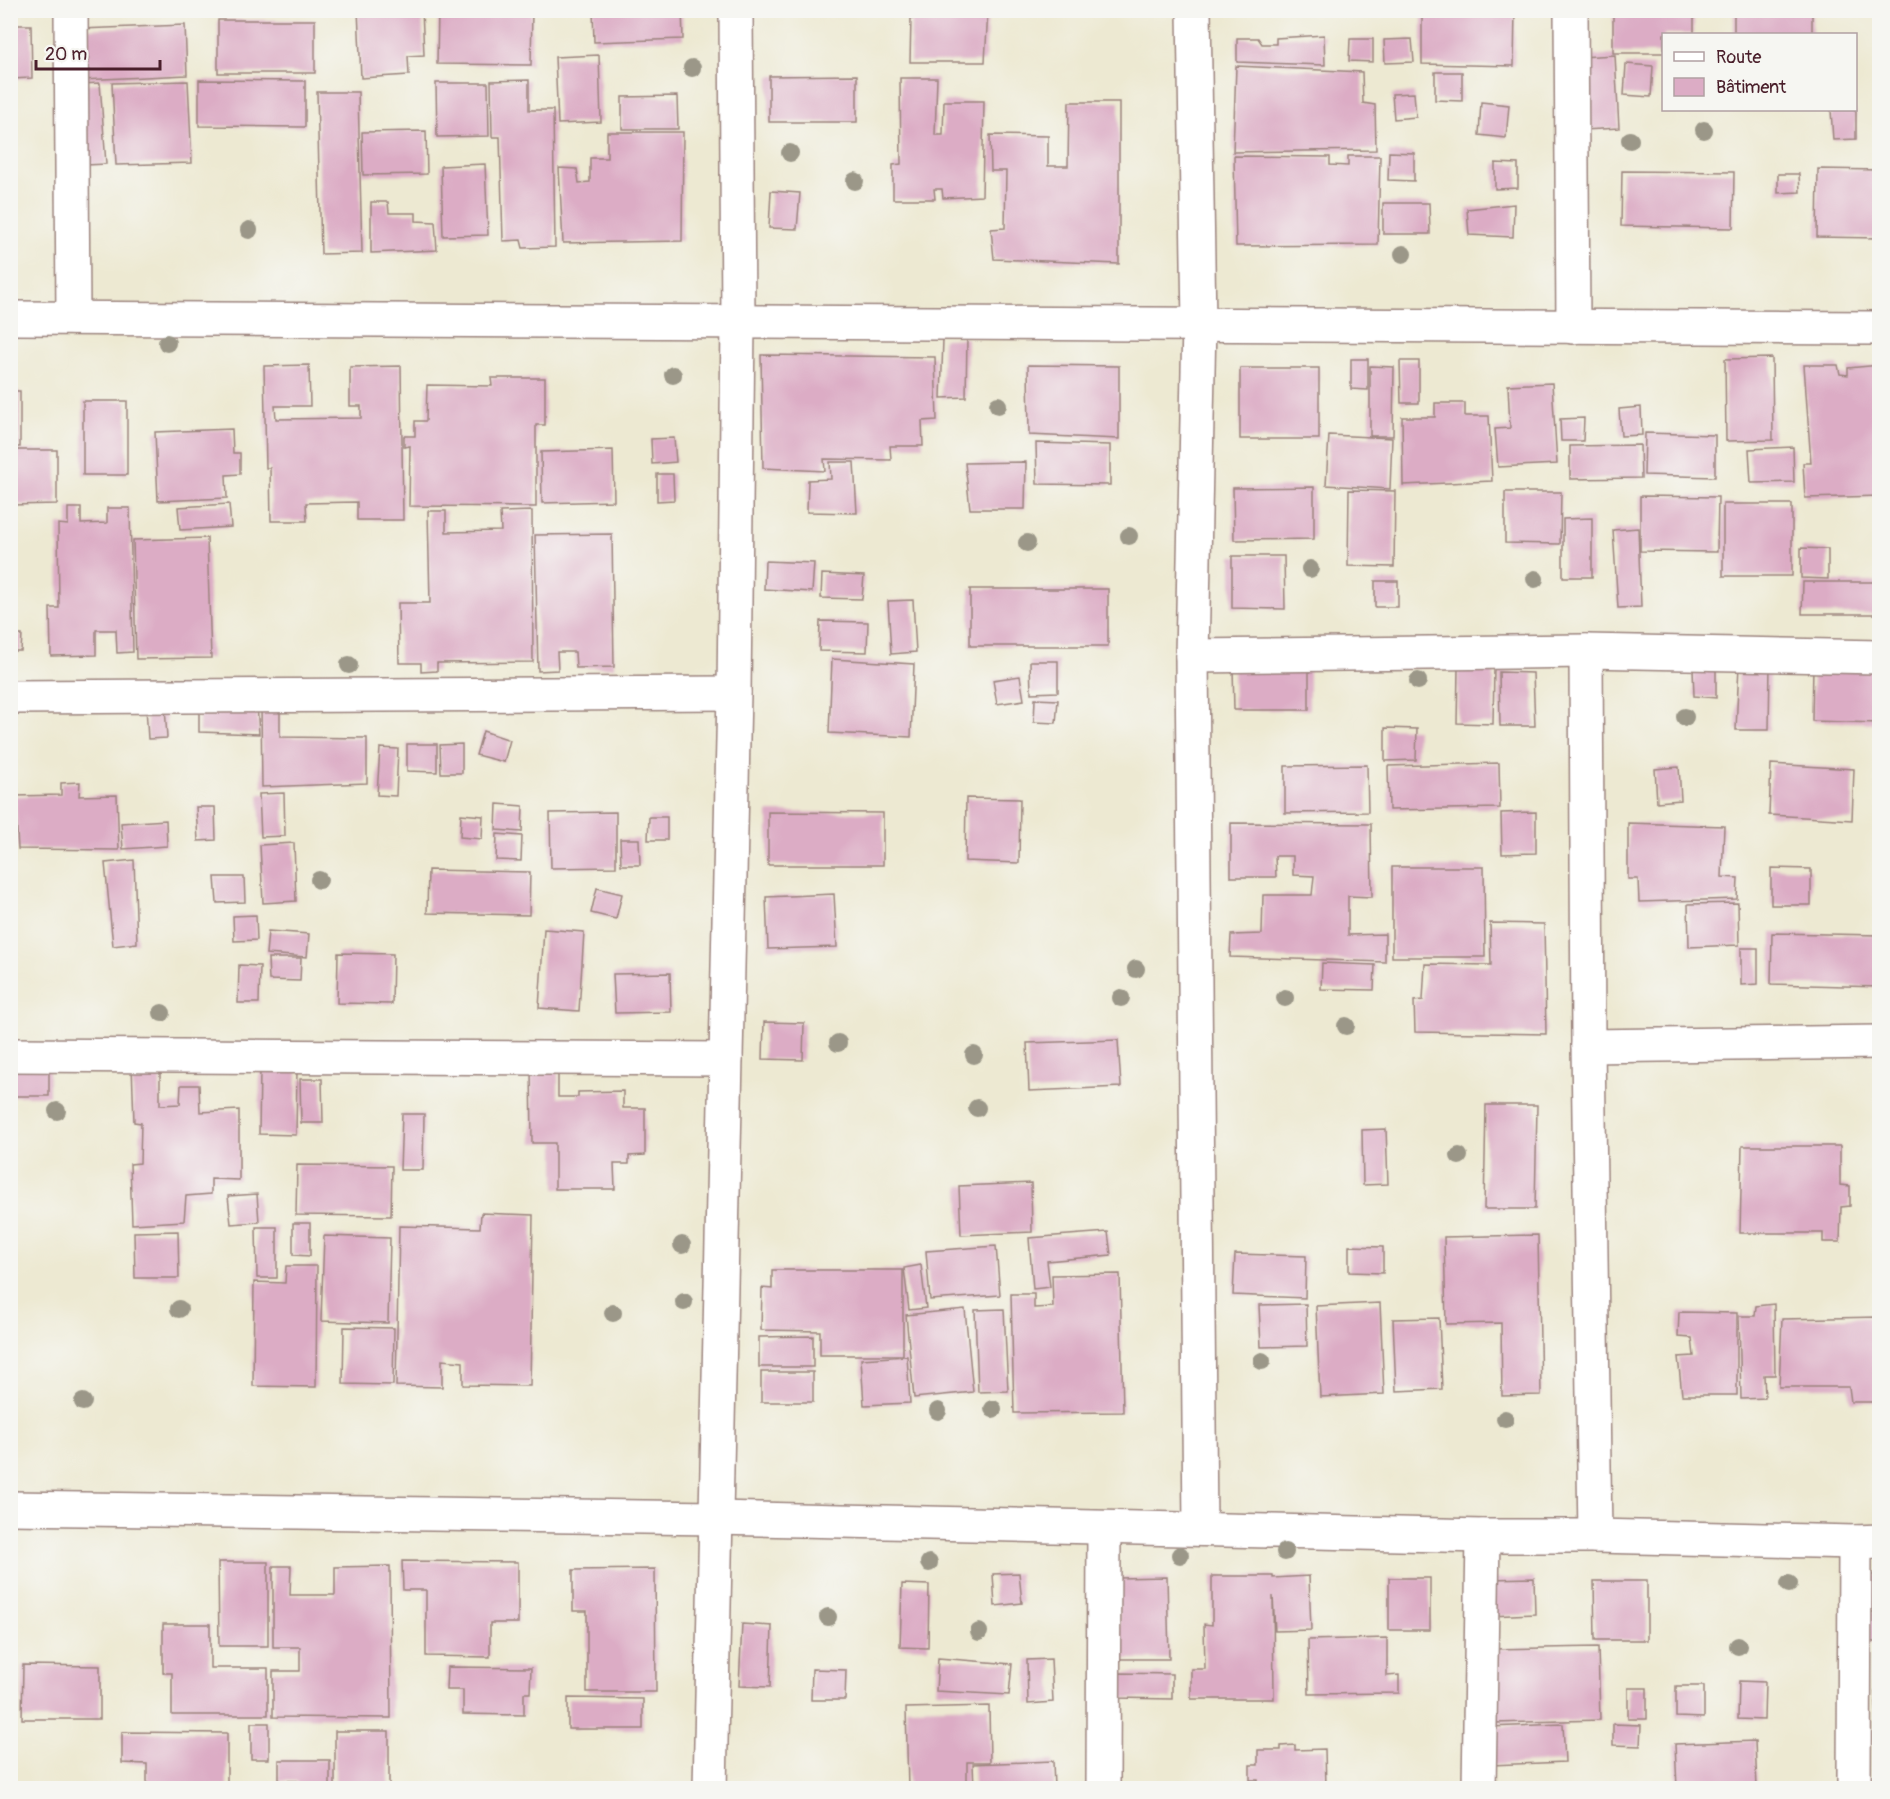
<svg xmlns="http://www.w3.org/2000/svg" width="1890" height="1799" viewBox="0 0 1890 1799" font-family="Pangolin,sans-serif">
  <rect width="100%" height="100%" fill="#f6f6f2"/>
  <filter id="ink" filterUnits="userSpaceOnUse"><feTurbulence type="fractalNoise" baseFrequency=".0167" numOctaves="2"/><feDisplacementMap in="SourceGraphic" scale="12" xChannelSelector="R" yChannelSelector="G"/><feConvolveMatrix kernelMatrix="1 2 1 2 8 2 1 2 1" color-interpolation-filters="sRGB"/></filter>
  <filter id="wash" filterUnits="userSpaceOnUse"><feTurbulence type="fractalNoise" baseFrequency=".008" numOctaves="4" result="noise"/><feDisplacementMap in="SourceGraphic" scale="24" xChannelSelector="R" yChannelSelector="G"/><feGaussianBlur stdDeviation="1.35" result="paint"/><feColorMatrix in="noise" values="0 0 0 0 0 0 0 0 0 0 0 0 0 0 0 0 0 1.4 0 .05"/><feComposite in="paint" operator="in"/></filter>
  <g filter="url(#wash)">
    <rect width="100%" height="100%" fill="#ede9d2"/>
    <g id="blocks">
      <g fill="#dcacc5">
        <polygon points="358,10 422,10 424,55 408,56 409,75 361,78"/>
        <polygon points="438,10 532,10 531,65 437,64"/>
        <polygon points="593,10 682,10 683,39 594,42"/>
        <polygon points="943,10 988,10 985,62 910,62 911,18 943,15"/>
        <polygon points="1422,10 1515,10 1514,66 1422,64"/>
        <polygon points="1613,10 1694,10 1694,34 1664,34 1664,53 1613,53"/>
        <rect x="1734" y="10" width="78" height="24"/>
        <rect x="218" y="20" width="97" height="53"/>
        <polygon points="10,25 31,25 32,78 10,79"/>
        <polygon points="185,25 187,75 82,80 80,29"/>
        <polygon points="1324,35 1325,65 1237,62 1237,38 1258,38 1262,44 1276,44 1276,38"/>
        <polygon points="1350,39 1373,39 1373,62 1349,61"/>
        <polygon points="1412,39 1414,62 1385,63 1384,40"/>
        <polygon points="599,55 601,122 558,124 555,57"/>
        <polygon points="1615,55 1619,128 1584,130 1580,57"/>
        <polygon points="1626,64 1653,66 1651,97 1624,95"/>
        <polygon points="1236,66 1362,72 1363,103 1375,105 1376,150 1233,152"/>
        <polygon points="1435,72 1462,72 1462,101 1435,100"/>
        <polygon points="857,75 857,122 769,122 769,76"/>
        <polygon points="900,78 937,78 935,135 943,135 944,101 984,101 982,196 943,198 942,189 934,189 935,199 893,199 893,165 901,164"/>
        <polygon points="199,80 305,81 305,127 199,126"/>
        <polygon points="529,80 529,110 553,110 555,247 523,248 521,240 503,241 500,137 492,137 491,81"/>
        <polygon points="188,81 192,163 116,165 112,83"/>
        <polygon points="100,83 106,164 86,165 81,84"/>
        <polygon points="436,83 488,83 489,136 437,137"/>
        <polygon points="317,92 358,92 362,253 321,254"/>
        <polygon points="1414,93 1416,117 1394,119 1392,94"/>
        <polygon points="677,96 678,129 622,129 622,97"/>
        <polygon points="1069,102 1119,102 1119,264 994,259 991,229 1005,228 1006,171 991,171 990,135 1048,136 1048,166 1068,166"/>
        <polygon points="1481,102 1509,105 1506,138 1479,135"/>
        <polygon points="1831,110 1856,110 1856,139 1833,140"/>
        <polygon points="426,131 427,174 363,175 362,132"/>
        <polygon points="607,132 683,132 682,241 563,243 559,168 577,169 579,183 590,182 590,158 607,158"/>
        <polygon points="1389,152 1414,153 1414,181 1388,180"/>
        <polygon points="1234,156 1330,157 1330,165 1348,166 1348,156 1380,156 1378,245 1236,246"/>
        <polygon points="1495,163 1518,164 1518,188 1495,189"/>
        <polygon points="485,164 488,235 443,236 441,166"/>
        <polygon points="1818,169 1880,170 1880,238 1817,237"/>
        <polygon points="1622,171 1734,172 1733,228 1621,226"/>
        <polygon points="1778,174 1799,174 1800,192 1778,193"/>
        <polygon points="771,191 800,193 797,229 769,228"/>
        <polygon points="371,202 388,202 389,213 416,213 416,221 435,222 437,250 371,253"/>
        <polygon points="1383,203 1429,203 1430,234 1383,234"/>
        <polygon points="1514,204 1513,237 1469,235 1467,209"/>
        <polygon points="967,338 966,397 941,398 943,339"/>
        <polygon points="761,355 935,357 937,420 922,421 923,446 890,446 891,460 824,459 825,471 763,468"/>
        <polygon points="1772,358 1773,440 1726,441 1725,359"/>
        <polygon points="1351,359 1368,359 1368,390 1351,389"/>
        <polygon points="1400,361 1419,361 1419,403 1401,403"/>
        <polygon points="309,365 310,406 275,406 276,419 361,418 361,406 350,406 350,367 401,366 403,520 357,520 357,502 306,503 307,521 271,521 270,468 266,468 264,366"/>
        <polygon points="1028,365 1119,366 1119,439 1029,435"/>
        <polygon points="1804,365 1838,365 1840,374 1848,375 1848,368 1880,365 1880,496 1805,498 1803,463 1811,463"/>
        <polygon points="1370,366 1394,367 1393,436 1370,436"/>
        <rect x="1240" y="368" width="79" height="71"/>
        <polygon points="491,378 545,378 545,425 536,425 536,507 409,506 410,446 404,447 404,436 415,436 415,421 426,421 427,385 492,386"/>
        <polygon points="1552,383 1557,464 1498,467 1495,429 1510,428 1508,385"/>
        <rect x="10" y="391" width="10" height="56"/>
        <rect x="83" y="401" width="44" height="74"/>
        <polygon points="1435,403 1465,403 1465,416 1489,416 1492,481 1403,485 1402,417 1435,417"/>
        <polygon points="1641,407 1642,435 1621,436 1619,409"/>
        <polygon points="1584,418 1583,441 1561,441 1560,419"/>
        <polygon points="232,429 233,453 240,453 240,474 226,475 227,498 158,501 155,432"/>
        <polygon points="1645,433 1715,435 1715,477 1644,475"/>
        <polygon points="1329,435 1392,438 1390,489 1326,485"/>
        <polygon points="674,438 676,462 652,464 651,439"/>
        <polygon points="1036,443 1110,445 1110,485 1037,484"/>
        <polygon points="1640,445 1641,478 1570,479 1570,446"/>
        <polygon points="1793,447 1794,482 1751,483 1749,449"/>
        <polygon points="10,450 57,450 57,504 10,505"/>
        <polygon points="613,450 614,501 542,503 541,452"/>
        <polygon points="830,462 854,462 857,513 807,512 808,480 831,479"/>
        <polygon points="1026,462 1025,509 970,509 965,463"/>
        <polygon points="657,474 673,474 674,500 657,501"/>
        <polygon points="1314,487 1314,539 1234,540 1233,488"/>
        <polygon points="1349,490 1395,491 1394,567 1348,566"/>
        <polygon points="1505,492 1561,492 1560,544 1505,543"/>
        <polygon points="1640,496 1718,497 1717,552 1640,551"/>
        <polygon points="229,504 231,527 180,530 178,507"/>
        <rect x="1723" y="504" width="69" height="72"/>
        <polygon points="68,508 81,508 81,524 107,523 107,508 130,508 133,652 117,653 116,630 96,630 96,655 51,656 50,608 59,608 58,524 68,525"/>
        <polygon points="428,511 446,511 446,532 501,531 500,512 532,511 533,662 437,663 437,671 421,672 421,663 399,663 398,603 430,603"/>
        <polygon points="1592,518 1592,577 1563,577 1563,519"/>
        <polygon points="1638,528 1641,607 1618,608 1613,530"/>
        <polygon points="612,534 614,667 576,668 575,652 557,652 558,670 538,671 535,535"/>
        <polygon points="207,538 211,658 136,659 133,540"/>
        <polygon points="1801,548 1828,549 1828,579 1801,578"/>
        <polygon points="1232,556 1284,556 1285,609 1232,608"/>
        <polygon points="765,561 814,563 812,592 764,589"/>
        <polygon points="822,574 864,576 862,599 821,598"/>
        <rect x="1375" y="581" width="23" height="26"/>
        <polygon points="1803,582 1878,582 1877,614 1802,614"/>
        <rect x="970" y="589" width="138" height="57"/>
        <polygon points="913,600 916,652 891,654 888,601"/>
        <polygon points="820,621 868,622 867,652 819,651"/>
        <polygon points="10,635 22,635 21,651 10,651"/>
        <polygon points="832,659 914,664 911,737 829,733"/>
        <polygon points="1030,661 1058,661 1058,692 1031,693"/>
        <polygon points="1770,664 1769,730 1736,730 1739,665"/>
        <polygon points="1813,664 1880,666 1879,723 1812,721"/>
        <polygon points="1233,668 1309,668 1309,710 1234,710"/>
        <polygon points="1458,668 1494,669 1493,724 1457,723"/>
        <polygon points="1693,669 1716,670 1716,698 1694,696"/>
        <polygon points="1499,672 1533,673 1535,726 1500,726"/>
        <polygon points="1020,676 1024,700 997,704 993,680"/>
        <polygon points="1035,699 1058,700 1056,723 1034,722"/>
        <polygon points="199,703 257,704 259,734 199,732"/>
        <polygon points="165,706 167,738 148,739 146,707"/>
        <polygon points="261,707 280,707 280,737 367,738 367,783 262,787"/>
        <polygon points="1385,728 1417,729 1416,760 1385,761"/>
        <polygon points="483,731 510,740 504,762 476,755"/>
        <polygon points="407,744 437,744 437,772 407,771"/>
        <polygon points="462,744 462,773 441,773 440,745"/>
        <polygon points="380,748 398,749 396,796 377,795"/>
        <polygon points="1499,763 1500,808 1389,810 1388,766"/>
        <polygon points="1771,764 1854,769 1852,820 1769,815"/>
        <polygon points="1367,765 1368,812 1285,813 1285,766"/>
        <polygon points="1679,767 1681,800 1657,802 1655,769"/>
        <polygon points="80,782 79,796 117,795 119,850 18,849 15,796 61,795 61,783"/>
        <polygon points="284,793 285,836 261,837 259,794"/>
        <polygon points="966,798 1020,799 1019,863 965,861"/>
        <polygon points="497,804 523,806 522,832 496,830"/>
        <polygon points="196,807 215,807 216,840 198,841"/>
        <polygon points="616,812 616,867 551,868 550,813"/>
        <polygon points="768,812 883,813 883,865 768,865"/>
        <polygon points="1536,812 1536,853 1502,854 1501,813"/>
        <polygon points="461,814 483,816 482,839 460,837"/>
        <polygon points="649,817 667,817 667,840 648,840"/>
        <polygon points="166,820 167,846 123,849 121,823"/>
        <polygon points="1231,823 1371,824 1372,897 1348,896 1348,935 1385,934 1385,962 1230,957 1231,935 1262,934 1263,895 1312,895 1314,876 1293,875 1293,856 1275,856 1276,877 1231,877"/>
        <polygon points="1628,823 1724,826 1722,877 1738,878 1737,899 1639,902 1638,879 1628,879"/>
        <polygon points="497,834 522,836 521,861 496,860"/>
        <polygon points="620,839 639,839 640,865 621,865"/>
        <polygon points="294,843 296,901 263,903 260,845"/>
        <polygon points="134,860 137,943 113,946 105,863"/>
        <polygon points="1392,867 1484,867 1485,957 1392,957"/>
        <polygon points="1771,868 1811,869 1811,905 1771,905"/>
        <polygon points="428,870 530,872 529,915 427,913"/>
        <polygon points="215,877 244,877 245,902 217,903"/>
        <polygon points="597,888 622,894 616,919 591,913"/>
        <polygon points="834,894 837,947 768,949 766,897"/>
        <polygon points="1738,903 1739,945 1689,947 1688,904"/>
        <polygon points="256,915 257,940 234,941 233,916"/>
        <polygon points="1490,923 1544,924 1546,1034 1415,1032 1414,1001 1423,1000 1425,964 1491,965"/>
        <polygon points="544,929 584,932 579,1011 539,1008"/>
        <polygon points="268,931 309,934 307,957 266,954"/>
        <polygon points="1772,933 1880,935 1880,987 1771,984"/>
        <polygon points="1741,948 1758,948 1758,984 1741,985"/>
        <polygon points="338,953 393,954 392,1004 337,1003"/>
        <polygon points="268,958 301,958 300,981 269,980"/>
        <polygon points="1322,963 1375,965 1374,990 1321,989"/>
        <polygon points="239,965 260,966 259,1003 238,1003"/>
        <polygon points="670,973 671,1012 615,1013 613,974"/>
        <polygon points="764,1022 804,1023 803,1060 763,1059"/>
        <polygon points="1118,1040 1121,1087 1029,1091 1027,1043"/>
        <polygon points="49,1063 49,1096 10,1096 10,1064"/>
        <polygon points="160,1063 160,1105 180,1104 181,1085 199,1085 200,1112 239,1110 239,1180 211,1179 211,1194 186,1196 184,1221 132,1224 130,1164 140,1163 141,1123 134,1122 132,1066"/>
        <polygon points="531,1067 558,1067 558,1097 578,1097 578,1092 623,1091 623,1108 645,1108 645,1155 629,1156 629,1164 614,1164 615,1189 555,1189 555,1143 532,1143"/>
        <polygon points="260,1069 297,1070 296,1135 259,1134"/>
        <polygon points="300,1079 322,1079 323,1123 301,1123"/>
        <polygon points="1486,1105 1537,1105 1535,1209 1484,1209"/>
        <polygon points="402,1114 424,1114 423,1170 400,1170"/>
        <polygon points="1386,1129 1388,1184 1363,1185 1362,1130"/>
        <polygon points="1742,1146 1840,1146 1840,1185 1850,1186 1850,1206 1841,1207 1840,1242 1823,1242 1823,1233 1740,1233"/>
        <polygon points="297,1165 392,1166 391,1216 296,1215"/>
        <polygon points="1031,1183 1032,1232 961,1235 959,1186"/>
        <polygon points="257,1194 259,1222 231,1224 228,1196"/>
        <polygon points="481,1213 533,1215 530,1386 463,1385 463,1362 442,1360 442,1387 396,1386 399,1226 480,1228"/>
        <polygon points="293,1223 310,1223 310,1256 293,1255"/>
        <polygon points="256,1227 277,1227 277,1278 257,1278"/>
        <polygon points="178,1231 179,1278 135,1278 134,1232"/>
        <polygon points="1108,1232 1111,1255 1047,1261 1050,1287 1033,1289 1029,1238"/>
        <polygon points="1538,1235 1541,1395 1502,1396 1501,1323 1446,1324 1444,1237"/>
        <polygon points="324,1236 390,1238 388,1323 321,1321"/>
        <polygon points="996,1246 1000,1295 930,1300 926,1251"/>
        <polygon points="1349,1246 1383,1247 1383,1273 1349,1272"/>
        <polygon points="1235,1254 1306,1256 1305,1298 1233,1295"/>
        <polygon points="921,1265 926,1308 909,1310 904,1268"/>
        <polygon points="286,1266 317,1266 316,1387 253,1386 254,1282 285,1283"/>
        <polygon points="772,1270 903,1270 903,1355 820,1355 820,1331 761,1330 762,1288 772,1289"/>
        <polygon points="1120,1274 1123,1412 1014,1413 1011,1294 1034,1294 1034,1308 1053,1307 1052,1275"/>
        <polygon points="1380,1303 1384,1394 1320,1397 1316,1306"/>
        <polygon points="1306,1304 1307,1346 1261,1347 1259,1305"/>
        <polygon points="1774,1304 1775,1375 1764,1375 1765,1398 1741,1399 1739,1316 1755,1316 1756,1306"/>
        <polygon points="965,1309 973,1392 914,1398 906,1315"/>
        <polygon points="1004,1309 1008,1391 978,1392 975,1310"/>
        <polygon points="1679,1312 1737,1313 1737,1395 1682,1395 1678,1357 1694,1356 1692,1338 1678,1337"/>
        <polygon points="1879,1317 1879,1402 1851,1402 1849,1387 1779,1387 1782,1319"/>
        <polygon points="1439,1318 1442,1389 1396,1391 1393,1319"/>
        <polygon points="344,1327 394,1328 393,1385 343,1384"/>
        <polygon points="813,1336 813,1367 759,1367 759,1337"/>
        <polygon points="907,1356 910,1403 864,1405 861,1359"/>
        <rect x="761" y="1372" width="52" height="30"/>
        <polygon points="402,1561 518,1562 518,1623 490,1623 490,1657 426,1656 426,1590 403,1590"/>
        <polygon points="218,1562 268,1562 268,1646 219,1646"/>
        <polygon points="273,1566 291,1566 290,1595 335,1595 335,1567 390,1566 391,1718 273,1717 273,1671 300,1671 300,1647 273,1647"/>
        <polygon points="655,1569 656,1692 587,1692 587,1611 573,1611 573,1570"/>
        <polygon points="1019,1573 1022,1603 995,1606 993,1574"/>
        <rect x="1863" y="1575" width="17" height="34"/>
        <polygon points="1212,1576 1273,1576 1273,1578 1309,1576 1311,1630 1275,1631 1273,1596 1274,1699 1191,1699 1191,1669 1205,1669 1204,1624 1212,1625"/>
        <polygon points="1167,1577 1169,1659 1120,1659 1118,1578"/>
        <rect x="1389" y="1578" width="41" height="52"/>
        <polygon points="1534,1578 1535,1614 1491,1616 1490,1579"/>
        <polygon points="1594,1581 1647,1581 1647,1640 1595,1640"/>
        <polygon points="902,1584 929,1585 928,1648 900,1647"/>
        <polygon points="1868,1612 1880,1612 1880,1642 1867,1642"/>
        <polygon points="163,1624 210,1624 210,1668 268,1668 268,1715 172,1715 172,1673 163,1673"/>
        <polygon points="742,1624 772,1626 770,1687 739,1686"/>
        <polygon points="1387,1638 1387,1676 1399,1675 1399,1693 1309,1694 1308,1640"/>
        <polygon points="1598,1647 1600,1720 1494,1723 1492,1649"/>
        <polygon points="938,1658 1012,1664 1009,1695 936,1691"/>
        <polygon points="1051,1659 1053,1702 1028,1704 1027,1660"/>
        <polygon points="23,1665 100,1666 100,1719 22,1719"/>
        <polygon points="447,1667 531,1668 530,1693 524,1693 524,1715 463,1714 463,1690 446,1690"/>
        <polygon points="812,1669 846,1670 845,1700 811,1700"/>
        <polygon points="1117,1673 1172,1674 1172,1699 1117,1698"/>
        <polygon points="1739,1681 1765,1682 1764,1720 1738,1719"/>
        <polygon points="1676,1686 1704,1686 1704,1718 1676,1717"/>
        <rect x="1628" y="1688" width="19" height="31"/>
        <polygon points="1875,1692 1880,1692 1880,1728 1878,1728"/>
        <polygon points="568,1698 643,1699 643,1729 568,1729"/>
        <polygon points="989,1706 990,1762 967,1762 967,1788 908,1788 906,1708"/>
        <rect x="251" y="1723" width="18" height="36"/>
        <polygon points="1563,1724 1565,1762 1491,1765 1489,1727"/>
        <polygon points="1613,1724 1641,1725 1640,1746 1613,1745"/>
        <rect x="335" y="1731" width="54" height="57"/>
        <polygon points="122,1732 227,1733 227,1786 147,1785 147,1764 122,1763"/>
        <polygon points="1755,1741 1757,1788 1677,1788 1675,1744"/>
        <polygon points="1295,1745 1295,1750 1325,1749 1326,1788 1258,1788 1258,1780 1250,1780 1250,1765 1258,1765 1258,1750 1281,1750 1281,1746"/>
        <polygon points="279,1760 330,1760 330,1788 296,1788 297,1781 279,1781"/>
        <polygon points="1053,1761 1054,1788 974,1788 973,1764"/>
      </g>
    </g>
  </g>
  <g filter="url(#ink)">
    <use href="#blocks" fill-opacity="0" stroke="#9c847e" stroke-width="1.5"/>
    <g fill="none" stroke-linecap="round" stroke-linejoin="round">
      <g stroke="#9c847e" stroke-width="36">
        <g id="minor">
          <polyline points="71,10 73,318"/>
          <polyline points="1194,10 1199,324 1192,656 1200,1529"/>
          <polyline points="1571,10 1573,327"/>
          <polyline points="1586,651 1588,1046 1595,1536"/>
          <polyline points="1192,656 1586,651 1880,657"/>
          <polyline points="10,697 734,693"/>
          <polyline points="1588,1046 1880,1042"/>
          <polyline points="10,1055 726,1059"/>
          <polyline points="710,1788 734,693 738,322 736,10"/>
          <polyline points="1103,1788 1104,1528"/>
          <polyline points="1479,1788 1483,1536"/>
          <polyline points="1854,1788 1855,1542"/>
        </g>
      </g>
      <g stroke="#9c847e" stroke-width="36">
        <g id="tertiary">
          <polyline points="10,318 1880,328"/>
          <polyline points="10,1508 715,1518 1483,1536 1595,1536 1855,1542 1880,1541"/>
        </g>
      </g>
      <use href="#minor" stroke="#fff" stroke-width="33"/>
      <use href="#tertiary" stroke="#fff" stroke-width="33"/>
    </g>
    <g fill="#9b9788">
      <circle cx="692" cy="68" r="9"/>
      <circle cx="1704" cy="130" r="9"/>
      <circle cx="1630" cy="140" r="9"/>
      <circle cx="790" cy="153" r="9"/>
      <circle cx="855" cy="181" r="9"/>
      <circle cx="249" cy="230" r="9"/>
      <circle cx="1403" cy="254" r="9"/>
      <circle cx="167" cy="343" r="9"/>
      <circle cx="673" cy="375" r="9"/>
      <circle cx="998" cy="405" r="9"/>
      <circle cx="1129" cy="536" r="9"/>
      <circle cx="1027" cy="543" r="9"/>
      <circle cx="1310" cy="569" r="9"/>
      <circle cx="1535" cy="579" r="9"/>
      <circle cx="349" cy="665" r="9"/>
      <circle cx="1418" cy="681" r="9"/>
      <circle cx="1685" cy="717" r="9"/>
      <circle cx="319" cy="880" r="9"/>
      <circle cx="1136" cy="969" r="9"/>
      <circle cx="1121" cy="998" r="9"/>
      <circle cx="1285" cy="998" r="9"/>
      <circle cx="162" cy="1013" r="9"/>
      <circle cx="1346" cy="1026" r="9"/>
      <circle cx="838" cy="1043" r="9"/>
      <circle cx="974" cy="1055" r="9"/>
      <circle cx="977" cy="1108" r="9"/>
      <circle cx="57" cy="1111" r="9"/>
      <circle cx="1459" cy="1156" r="9"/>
      <circle cx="682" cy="1245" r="9"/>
      <circle cx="684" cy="1302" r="9"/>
      <circle cx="179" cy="1309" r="9"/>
      <circle cx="613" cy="1313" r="9"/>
      <circle cx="1262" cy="1361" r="9"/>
      <circle cx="83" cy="1402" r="9"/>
      <circle cx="993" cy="1409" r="9"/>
      <circle cx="938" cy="1411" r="9"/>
      <circle cx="1505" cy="1419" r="9"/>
      <circle cx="1285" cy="1552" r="9"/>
      <circle cx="1180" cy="1555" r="9"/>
      <circle cx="929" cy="1563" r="9"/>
      <circle cx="1789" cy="1584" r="9"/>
      <circle cx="828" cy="1617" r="9"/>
      <circle cx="979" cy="1632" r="9"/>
      <circle cx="1738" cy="1646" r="9"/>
    </g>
  </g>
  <rect width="1890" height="1799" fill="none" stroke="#f6f6f2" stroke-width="36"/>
  <rect x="1662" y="33" width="195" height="78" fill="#f6f6f2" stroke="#b1a0a2" stroke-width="1.5"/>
  <rect x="1674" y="52" width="30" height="9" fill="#ffffff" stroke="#b1a0a2" stroke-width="1.5"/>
  <text x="1716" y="63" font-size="18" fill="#4a1f2b">Route</text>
  <rect x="1674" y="78" width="30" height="18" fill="#dcacc5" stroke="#b1a0a2" stroke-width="1.5"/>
  <text x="1716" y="93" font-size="18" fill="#4a1f2b">Bâtiment</text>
  <path d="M36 60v9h124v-9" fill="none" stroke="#4a1f2b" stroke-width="3"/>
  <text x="45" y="60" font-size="18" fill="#4a1f2b" stroke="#f6f6f2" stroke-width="4.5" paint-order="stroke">20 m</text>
</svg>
